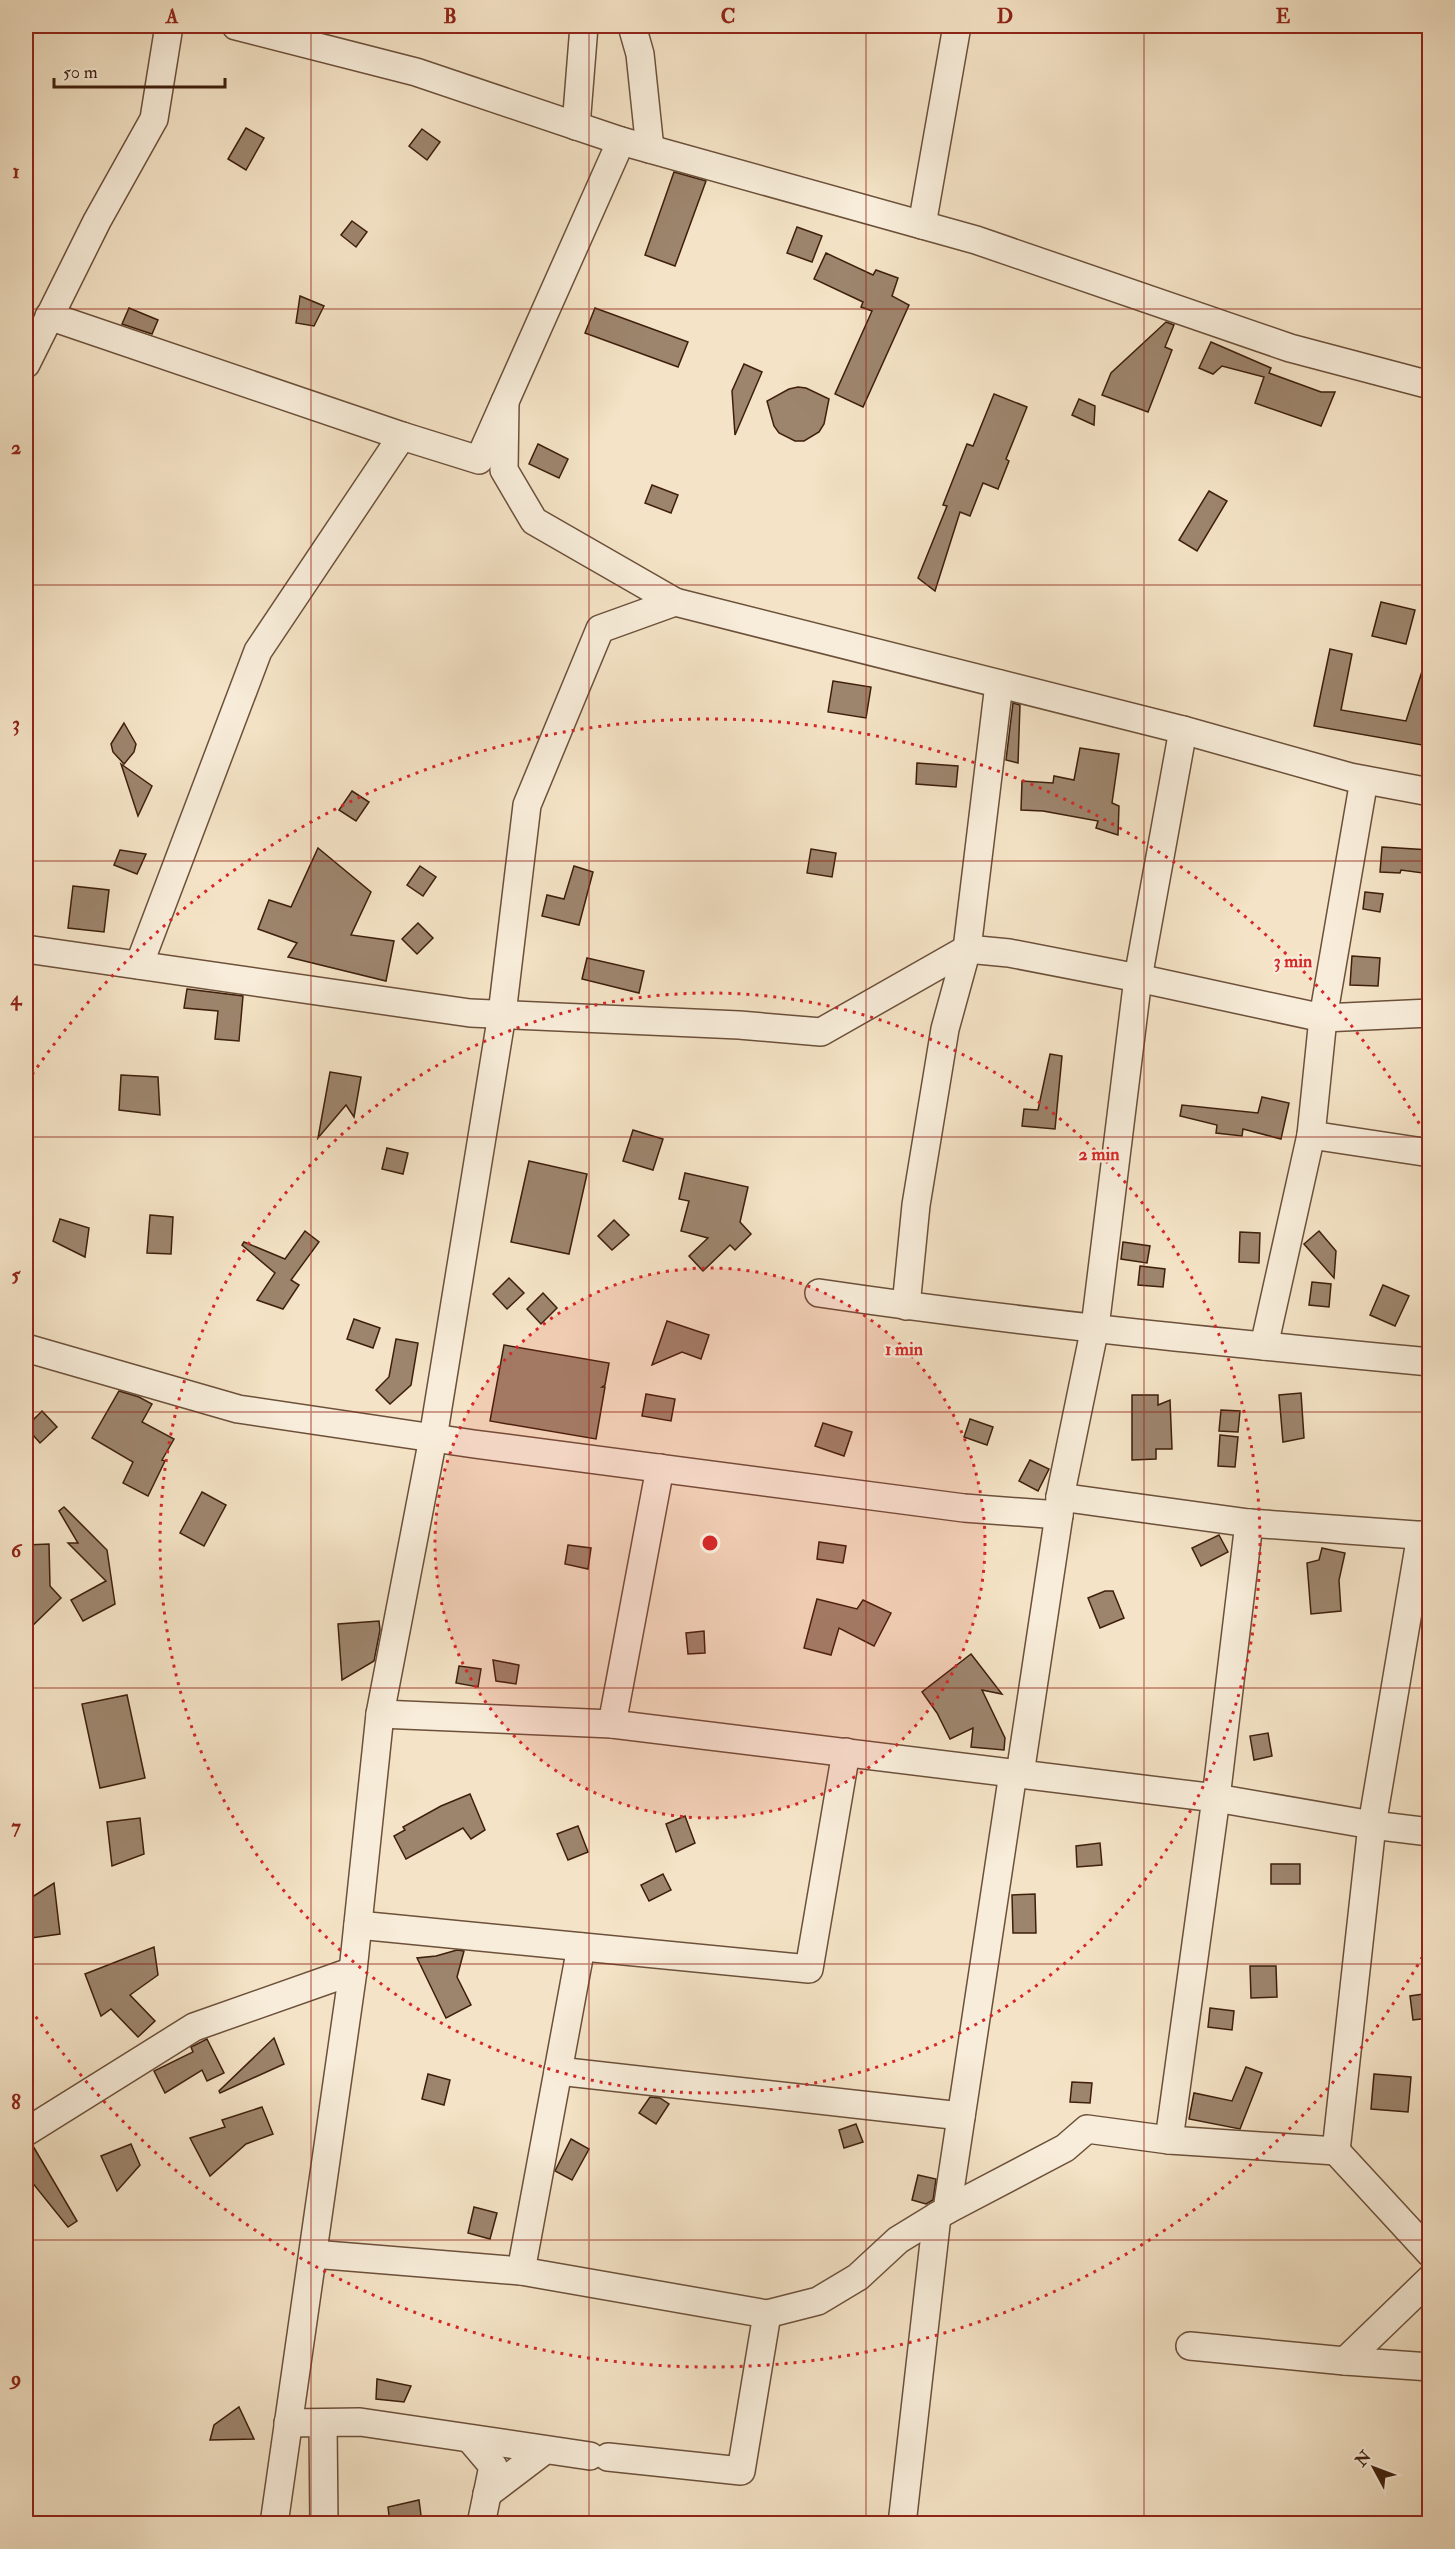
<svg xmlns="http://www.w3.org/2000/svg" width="1455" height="2549" viewBox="0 0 1455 2549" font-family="'IM FELL Double Pica',serif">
  <rect width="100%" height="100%" fill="#f4e3c6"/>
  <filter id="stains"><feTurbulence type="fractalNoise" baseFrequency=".00333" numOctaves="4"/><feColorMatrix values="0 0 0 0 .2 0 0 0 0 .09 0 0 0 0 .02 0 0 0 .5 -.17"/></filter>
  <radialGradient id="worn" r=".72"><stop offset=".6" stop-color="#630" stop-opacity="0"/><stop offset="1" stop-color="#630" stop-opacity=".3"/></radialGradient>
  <g fill="#9d856d" stroke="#3e1f0c" stroke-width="1.5">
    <polygon points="246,128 264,138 246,170 228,159"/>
    <polygon points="422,129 440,142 427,160 409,146"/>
    <polygon points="674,172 706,181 675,266 645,255"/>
    <polygon points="352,221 367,232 356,247 341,235"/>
    <polygon points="797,227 822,236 812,262 787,253"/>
    <polygon points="826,253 873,275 876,270 898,278 892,296 909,305 863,407 835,394 872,311 861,307 863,302 814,279"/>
    <polygon points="300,296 324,306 314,326 296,323"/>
    <polygon points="129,308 158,320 152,334 122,324"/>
    <polygon points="595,308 688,342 678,367 585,333"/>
    <polygon points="1166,322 1174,325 1165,347 1172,350 1148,412 1102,395 1111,373"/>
    <polygon points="1211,342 1271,368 1269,373 1321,392 1335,392 1321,426 1255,403 1264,377 1222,366 1213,374 1199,368"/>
    <polygon points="744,364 762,372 735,435 732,391"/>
    <polygon points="798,387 806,388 829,399 824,424 819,432 804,441 795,441 779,433 774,426 767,401 789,389"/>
    <polygon points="994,394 1027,407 1006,459 1009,461 998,489 983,483 970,516 960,512 935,591 918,578 947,506 943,505 967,444 973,446"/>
    <polygon points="1079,399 1095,406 1094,425 1072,415"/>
    <polygon points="538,444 568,459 559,478 529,464"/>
    <polygon points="652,485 678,495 671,513 645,503"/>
    <polygon points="1209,491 1227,501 1197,551 1179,540"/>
    <polygon points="1381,602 1415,610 1406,644 1372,636"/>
    <polygon points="1330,649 1352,654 1341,710 1406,721 1426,659 1430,660 1430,720 1422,745 1314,726"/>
    <polygon points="833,681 871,687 866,718 828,712"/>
    <polygon points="1013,703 1020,705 1018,763 1006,760"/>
    <polygon points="124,723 136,744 134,752 124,764 113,752 111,744"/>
    <polygon points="1080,748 1119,754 1112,803 1119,806 1118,835 1096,828 1098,821 1043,811 1021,810 1022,781 1053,783 1054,776 1074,780"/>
    <polygon points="917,763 958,766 956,787 916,784"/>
    <polygon points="121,764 152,786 138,816"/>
    <polygon points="352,791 369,802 356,821 339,810"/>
    <polygon points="1382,847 1430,850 1430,874 1401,870 1400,873 1380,872"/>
    <polygon points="318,848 371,892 351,935 394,941 386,981 288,957 297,943 258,929 269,900 291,907"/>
    <polygon points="811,849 836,853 832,877 807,873"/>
    <polygon points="120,850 146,854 137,874 114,865"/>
    <polygon points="420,866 436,877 423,896 407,885"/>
    <polygon points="574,866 593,872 579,925 542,916 547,895 564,899"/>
    <polygon points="73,886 109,890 104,932 68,928"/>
    <polygon points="1365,892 1383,894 1380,912 1363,909"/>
    <polygon points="418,923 433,938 417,954 402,939"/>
    <polygon points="1352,956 1380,958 1378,986 1350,985"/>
    <polygon points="587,958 644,971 639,993 582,979"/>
    <polygon points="187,989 243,996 239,1041 215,1039 218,1011 184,1008"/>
    <polygon points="1050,1054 1062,1056 1055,1129 1022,1126 1024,1109 1038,1110"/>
    <polygon points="330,1072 361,1077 354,1117 346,1105 318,1138"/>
    <polygon points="121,1075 158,1077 160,1115 119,1110"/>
    <polygon points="1262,1097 1289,1103 1281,1139 1243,1129 1242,1136 1216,1133 1217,1125 1180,1116 1182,1105 1258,1113"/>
    <polygon points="633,1130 663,1139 653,1170 623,1161"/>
    <polygon points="387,1148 408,1153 403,1174 382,1169"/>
    <polygon points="529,1161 587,1174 569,1254 511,1242"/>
    <polygon points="685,1173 748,1187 740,1222 751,1234 735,1250 730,1245 703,1271 689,1256 708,1238 681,1231 689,1201 679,1199"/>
    <polygon points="150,1215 173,1217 171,1254 147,1253"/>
    <polygon points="60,1219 89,1228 85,1257 53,1241"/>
    <polygon points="614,1220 629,1235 612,1250 598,1236"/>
    <polygon points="305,1231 319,1242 291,1280 299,1285 283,1309 257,1300 275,1273 242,1245 244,1242 285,1259"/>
    <polygon points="1319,1231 1336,1251 1334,1278 1304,1244"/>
    <polygon points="1240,1232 1260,1233 1259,1263 1239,1262"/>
    <polygon points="1123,1242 1150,1246 1147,1263 1121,1259"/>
    <polygon points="1140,1266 1165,1269 1163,1287 1138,1285"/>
    <polygon points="509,1278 524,1293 507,1309 493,1294"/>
    <polygon points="1312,1282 1331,1284 1329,1307 1309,1305"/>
    <polygon points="1383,1285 1409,1296 1395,1326 1370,1315"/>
    <polygon points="543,1293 557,1308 541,1324 527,1309"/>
    <polygon points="354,1319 380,1328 373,1348 347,1339"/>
    <polygon points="667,1321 709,1335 701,1359 682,1352 652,1365"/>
    <polygon points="396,1339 418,1343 411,1385 390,1404 376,1390 389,1377"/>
    <polygon points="504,1345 609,1363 605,1385 602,1387 605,1387 596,1439 490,1421"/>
    <polygon points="119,1391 139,1397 152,1404 142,1422 174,1439 162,1460 165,1461 148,1496 123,1483 133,1462 92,1438"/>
    <polygon points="1301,1393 1304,1438 1283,1442 1279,1395"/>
    <polygon points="646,1394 675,1399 671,1421 642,1416"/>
    <polygon points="1132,1395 1158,1395 1158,1405 1170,1400 1172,1449 1156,1449 1156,1459 1132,1460"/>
    <polygon points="1221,1410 1240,1411 1238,1432 1219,1431"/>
    <polygon points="42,1411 57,1427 40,1443 26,1427"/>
    <polygon points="970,1419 993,1427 987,1445 964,1437"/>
    <polygon points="823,1423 852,1432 844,1456 815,1446"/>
    <polygon points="1220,1435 1238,1437 1235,1467 1218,1466"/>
    <polygon points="1030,1460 1049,1469 1038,1491 1019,1481"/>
    <polygon points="202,1492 226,1505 204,1546 180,1533"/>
    <polygon points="64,1507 107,1550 115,1604 83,1621 71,1600 106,1581 68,1543 78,1543 59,1511"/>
    <polygon points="1219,1535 1228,1552 1201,1566 1192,1548"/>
    <polygon points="819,1542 846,1546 843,1563 817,1559"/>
    <polygon points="49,1544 50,1586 61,1598 26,1632 26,1545"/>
    <polygon points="568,1545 591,1548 588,1569 565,1564"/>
    <polygon points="1322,1548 1345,1553 1339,1580 1341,1611 1311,1614 1307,1563 1319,1560"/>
    <polygon points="1105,1591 1113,1591 1124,1618 1100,1628 1088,1598"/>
    <polygon points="817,1599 857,1609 863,1600 891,1613 874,1646 839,1628 831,1655 804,1648"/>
    <polygon points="379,1621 380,1630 374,1661 342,1680 338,1624"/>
    <polygon points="704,1631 705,1653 688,1654 686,1633"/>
    <polygon points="971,1654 1002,1694 982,1690 1005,1738 1004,1750 971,1747 973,1728 950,1739 937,1713 922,1692"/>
    <polygon points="493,1660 519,1665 516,1684 496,1681"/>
    <polygon points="459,1666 481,1669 478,1687 456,1683"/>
    <polygon points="127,1695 145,1778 100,1788 82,1704"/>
    <polygon points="1268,1733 1272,1756 1254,1760 1250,1736"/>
    <polygon points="470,1794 485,1830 471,1839 463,1828 406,1859 394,1836 405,1830 403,1827 441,1806"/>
    <polygon points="685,1816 695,1843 676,1852 666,1824"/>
    <polygon points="140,1818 144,1854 112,1866 107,1822"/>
    <polygon points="578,1826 588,1852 568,1860 557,1834"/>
    <polygon points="1100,1843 1102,1865 1077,1867 1076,1846"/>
    <rect x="1271" y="1864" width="29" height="20"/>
    <polygon points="663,1874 671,1890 649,1901 641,1885"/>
    <polygon points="54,1883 60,1934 31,1938 26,1929 26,1901"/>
    <polygon points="1035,1894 1036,1933 1013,1933 1012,1895"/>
    <polygon points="154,1947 158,1975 130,1995 155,2021 138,2037 111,2009 101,2016 85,1974"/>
    <polygon points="457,1950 464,1951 457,1977 471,2005 446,2018 417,1958 436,1956"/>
    <polygon points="1250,1966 1276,1966 1277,1997 1251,1998"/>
    <polygon points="1430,1993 1430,2018 1413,2020 1410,1996"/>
    <polygon points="1210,2008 1234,2011 1232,2030 1208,2027"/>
    <polygon points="274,2038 284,2064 220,2093 219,2091"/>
    <polygon points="207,2039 224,2073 207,2081 202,2070 165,2093 154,2071 193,2052 191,2047"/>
    <polygon points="1246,2067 1262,2073 1240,2129 1189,2119 1194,2093 1232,2101"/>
    <polygon points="428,2074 450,2080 444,2105 422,2099"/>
    <polygon points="1374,2074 1411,2077 1408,2112 1371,2109"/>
    <polygon points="1072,2082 1092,2083 1090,2103 1070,2102"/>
    <polygon points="650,2097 660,2098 669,2104 656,2124 639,2113"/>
    <polygon points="262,2107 273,2134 246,2144 210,2176 190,2138 225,2127 222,2120"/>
    <polygon points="856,2124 863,2142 844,2148 839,2130"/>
    <polygon points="571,2139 589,2149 572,2180 555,2171"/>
    <polygon points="131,2144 140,2165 117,2191 101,2156"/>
    <polygon points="33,2146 77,2221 68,2227 31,2181 26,2162 26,2148"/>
    <polygon points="918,2175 936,2179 933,2200 926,2204 912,2200"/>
    <polygon points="474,2207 497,2213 490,2239 468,2233"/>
    <polygon points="377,2379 411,2386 404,2402 376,2399"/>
    <polygon points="239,2407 254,2439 210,2440 214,2425"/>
    <polygon points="419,2500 422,2523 390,2523 388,2507"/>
  </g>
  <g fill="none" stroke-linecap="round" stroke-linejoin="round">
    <g stroke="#6c503a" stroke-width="30">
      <g id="street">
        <polyline points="236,26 416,72 621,141 976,240 1290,348 1430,385"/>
        <polyline points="632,26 640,54 650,149"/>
        <polyline points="576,126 584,26"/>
        <polyline points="922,225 957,26"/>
        <polyline points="49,316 402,436"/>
        <polyline points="26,364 97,221 154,119 169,26"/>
        <polyline points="675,602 1183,730 1350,777 1430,792"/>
        <polyline points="1364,780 1323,1018 1311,1135 1430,1153"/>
        <polyline points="26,949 470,1013 739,1025 821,1032 967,949 1009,953 1138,978 1323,1018 1430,1013"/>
        <polyline points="139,965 258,651 402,436 479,460 621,141"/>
        <path d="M819 1293C1022 1323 1226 1343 1430 1362"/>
        <polyline points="906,1306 916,1205 945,1029 967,949 999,684"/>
        <polyline points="1264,1346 1311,1135"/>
        <polyline points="26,1348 238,1409 474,1444 964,1508 1059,1515 1060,1497 1249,1523 1430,1536"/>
        <polyline points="660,1468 612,1724 1020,1774"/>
        <polyline points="1060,1497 1095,1327 1138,978 1183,730"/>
        <polyline points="1421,1535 1372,1825 1430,1832"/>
        <polyline points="380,1714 612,1724"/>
        <polyline points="358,1925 809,1969 846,1752"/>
        <polyline points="558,2071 961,2116"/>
        <polyline points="26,2132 194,2027 353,1971"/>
        <polyline points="1169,2140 1336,2151 1372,1825 1216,1798 1249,1523"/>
        <polyline points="1336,2151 1430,2253"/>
        <polyline points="947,2210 1065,2148 1087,2129 1169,2140 1216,1798 1020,1774 1059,1515"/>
        <polyline points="313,2254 521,2271 581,1947"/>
        <polyline points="521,2271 767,2314 741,2471 608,2457"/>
        <polyline points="767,2314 818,2301 858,2277 898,2240 947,2210 1013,1773"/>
        <polyline points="1190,2346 1345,2361 1430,2279"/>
        <polyline points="1345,2361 1430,2367"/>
        <polyline points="288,2423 360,2422 590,2456"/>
        <polyline points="323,2423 324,2524"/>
        <polyline points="470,2439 493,2466 481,2524"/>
        <polyline points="487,2494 545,2450"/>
        <polyline points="274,2524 353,1971 380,1714 433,1438 502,1014 527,805 600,629 675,602 534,521 504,470 505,402"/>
        <polyline points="902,2524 937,2216"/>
      </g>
    </g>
    <use href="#street" stroke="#f8edda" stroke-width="27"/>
  </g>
  <path fill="none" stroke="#8f2418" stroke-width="1.5" stroke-opacity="0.55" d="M311 26V2524M589 26V2524M866 26V2524M1144 26V2524M26 309H1430M26 585H1430M26 861H1430M26 1137H1430M26 1412H1430M26 1688H1430M26 1964H1430M26 2240H1430"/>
  <circle cx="710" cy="1543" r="275" fill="#d62828" fill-opacity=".12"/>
  <g fill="none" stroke="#d62828" stroke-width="3" stroke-dasharray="3 6">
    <circle cx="710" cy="1543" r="275"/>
    <circle cx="710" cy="1543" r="550"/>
    <path d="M1427 1949A824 824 0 0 1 27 2004M27 1082A824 824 0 0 1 1427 1137"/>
  </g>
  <circle cx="710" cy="1543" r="9" fill="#d62828" stroke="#f8edda" stroke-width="3"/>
  <g font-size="18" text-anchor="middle" font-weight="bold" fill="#d62828" stroke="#f8edda" stroke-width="4.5" stroke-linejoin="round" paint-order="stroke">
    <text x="1293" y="967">3 min</text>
    <text x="1099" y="1160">2 min</text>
    <text x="904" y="1355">1 min</text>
  </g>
  <rect width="1455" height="2549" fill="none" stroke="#f4e3c6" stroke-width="66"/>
  <g transform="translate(1374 2468) rotate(311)" stroke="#f8edda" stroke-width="4.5" paint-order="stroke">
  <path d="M0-4.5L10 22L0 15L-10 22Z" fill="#3e1f0c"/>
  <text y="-9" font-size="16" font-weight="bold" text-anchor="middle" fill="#3e1f0c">N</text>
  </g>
  <path d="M54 78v9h171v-9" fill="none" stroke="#3e1f0c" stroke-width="3"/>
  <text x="63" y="78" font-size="18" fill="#3e1f0c" stroke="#f8edda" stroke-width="4.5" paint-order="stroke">50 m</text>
  <rect x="33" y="33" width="1389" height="2483" fill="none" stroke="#8f2418" stroke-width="2"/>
  <g font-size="20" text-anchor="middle" font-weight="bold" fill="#8f2418">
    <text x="172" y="23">A</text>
    <text x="450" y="23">B</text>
    <text x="728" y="23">C</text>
    <text x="1005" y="23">D</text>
    <text x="1283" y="23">E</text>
    <text x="16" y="178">1</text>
    <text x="16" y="454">2</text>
    <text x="16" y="730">3</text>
    <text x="16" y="1005">4</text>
    <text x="16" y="1281">5</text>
    <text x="16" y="1557">6</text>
    <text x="16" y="1833">7</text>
    <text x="16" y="2109">8</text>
    <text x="16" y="2385">9</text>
  </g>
  <rect width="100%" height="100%" filter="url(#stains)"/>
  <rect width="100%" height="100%" fill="url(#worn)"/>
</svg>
